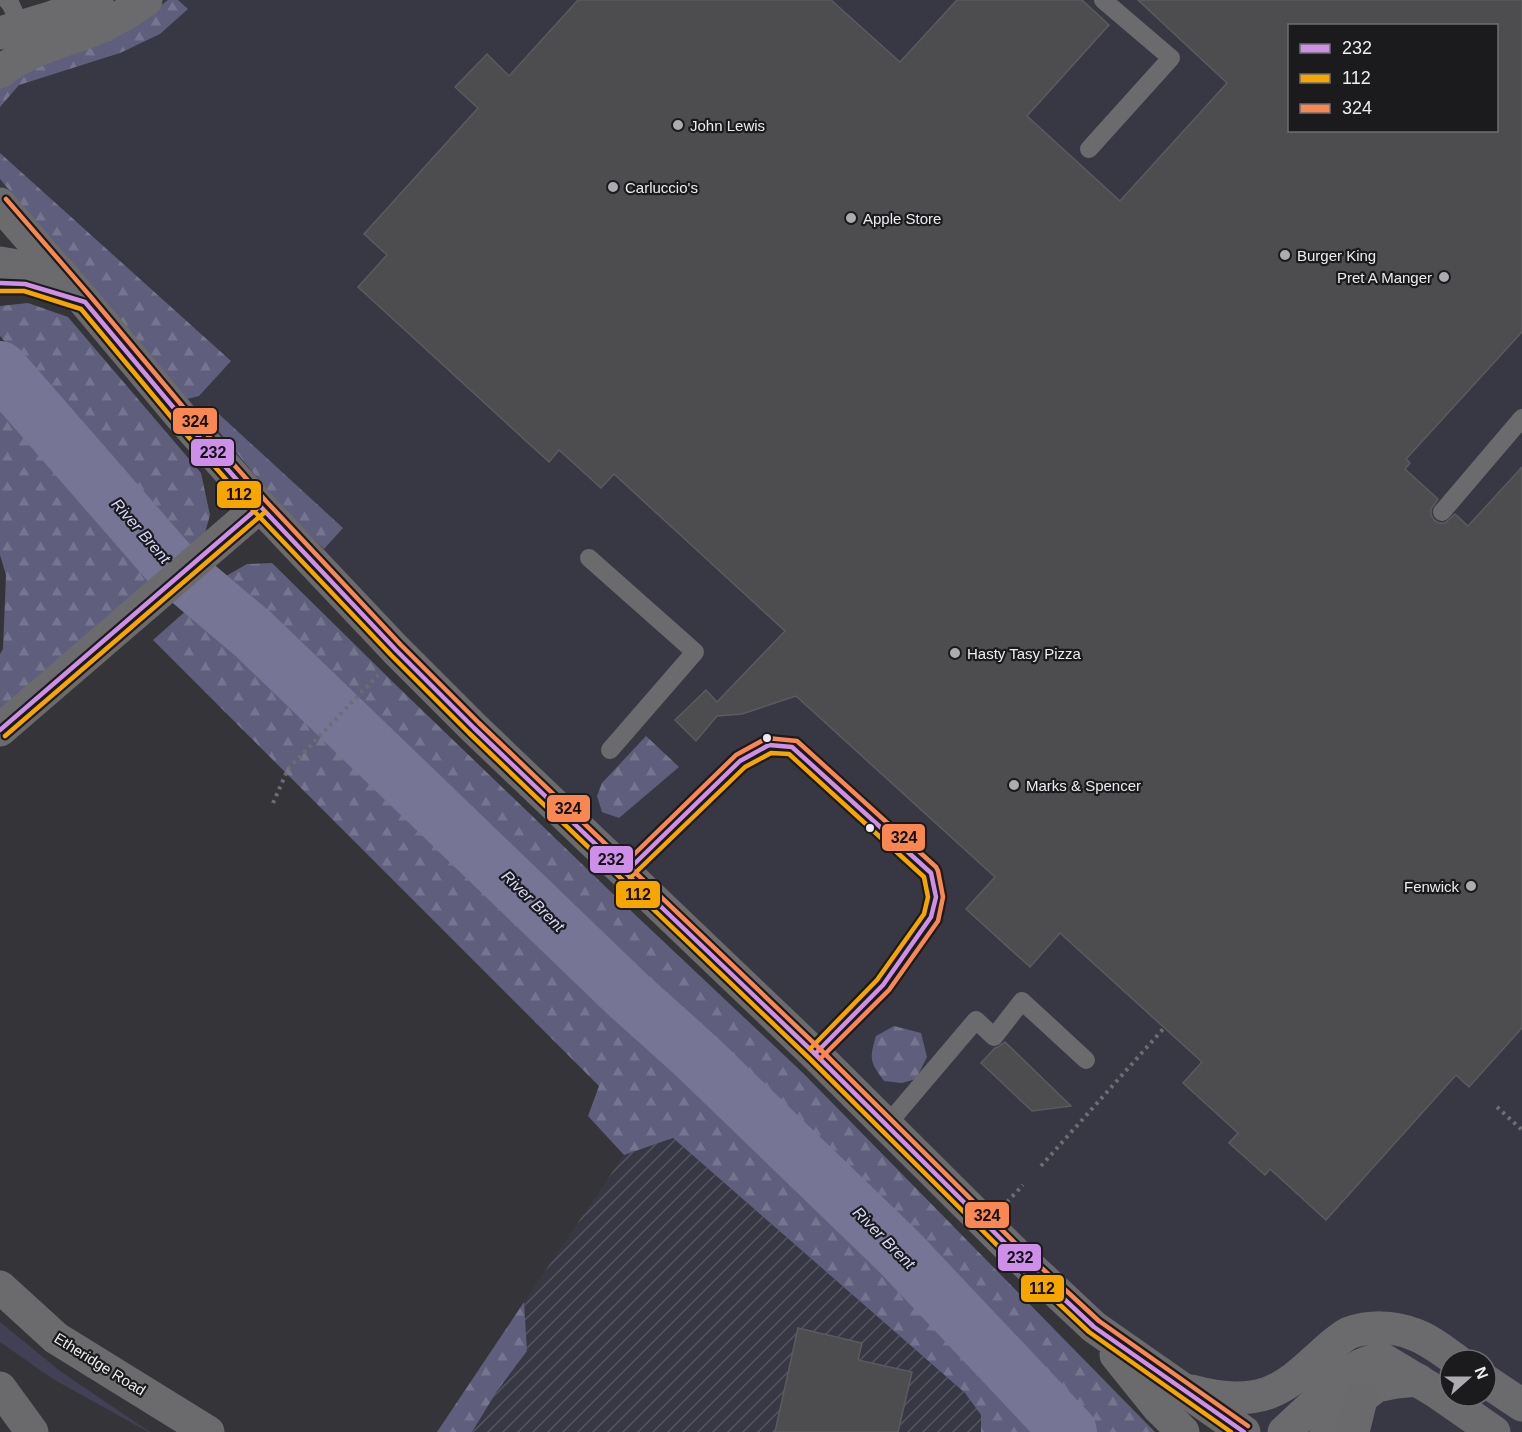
<svg xmlns="http://www.w3.org/2000/svg" width="1522" height="1432" viewBox="0 0 1522 1432" font-family="Arial,sans-serif">
  <defs>
    <pattern id="industrial-furrows" width="10" height="10" patternUnits="userSpaceOnUse" patternTransform="scale(1.5)"><rect width="10" height="10" fill="#383844"/><path d="M-1 1l2-2M0 10L10 0M9 11l2-2" fill="none" stroke="#55555f"/></pattern>
    <pattern id="forest-firs" width="22" height="20" patternUnits="userSpaceOnUse" patternTransform="scale(1.5)"><rect width="22" height="20" fill="#5f5e7c"/><path d="M5 1l3.5 6h-7zM16 11l3.5 6h-7z" fill="#76758f"/></pattern>
  </defs>
  <rect width="100%" height="100%" fill="#343439"/>
  <path fill="#383844" fill-rule="evenodd" d="M72 0H1522V1432H1212L1183 1389 625 873 0 204V59ZM1290 26H1496V130H1290ZM1450 1360H1486V1396H1450Z"/>
  <polygon fill="url(#industrial-furrows)" points="673,1138 965,1393 1009,1432 472,1432 497,1391 527,1351 524,1302 624,1155"/>
  <polygon fill="#414055" points="0,1322 60,1371 150,1432 148,1432 53,1379 0,1342"/>
  <g fill="url(#forest-firs)">
    <polygon points="168,0 178,0 188,9 160,34 120,53 19,85 0,107 0,88 12,75 142,20"/>
    <polygon points="0,153 231,361 199,396 183,400 0,179"/>
    <polygon points="28,303 68,317 201,473 210,515 203,540 185,558 0,336 0,306"/>
    <polygon points="0,403 158,583 0,714 0,654 3,649 6,575 0,555"/>
    <polygon points="209,405 343,528 324,549 284,510 211,422"/>
    <polygon points="272,563 398,687 611,892 803,1073 1155,1432 1087,1432 856,1189 706,1045 353,721 219,580 247,564"/>
    <polygon points="188,609 255,663 891,1264 949,1323 1053,1432 981,1432 981,1415 965,1393 673,1138 624,1155 588,1116 599,1086 153,640"/>
    <polygon points="646,736 679,767 619,818 602,812 597,796 602,783"/>
    <path d="M894 1026 921 1033 927 1057 916 1079 902 1083 884 1081C870 1062 869 1059 876 1036Z"/>
    <polygon points="524,1302 527,1351 497,1391 472,1432 437,1432"/>
  </g>
  <g fill="none" stroke-linecap="round" stroke-linejoin="round">
    <polyline stroke="#767595" stroke-width="56" points="0,369 170,564 253,634 627,994 696,1056 900,1253 1069,1432"/>
  </g>
  <g fill="#4d4d50" stroke="#5b5b5f" stroke-width="1.5" fill-rule="evenodd">
    <path d="M578 0H831L900 62 957 0H1082L1109 25 1027 116 1120 201 1227 83 1138 0H1522V332L1406 459 1410 463 1405 469 1438 499 1431 509V515L1434 520 1439 523H1445L1455 514 1468 526 1522 467V1028L1469 1087 1456 1075 1326 1220 1270 1169 1265 1175 1229 1143 1238 1133 1183 1083 1202 1062 1060 933 1030 967 966 909 995 877 796 696 742 714 717 716 696 741 675 720 706 690 717 702 785 631 614 474 601 488 559 450 549 462 358 287 387 255 364 234 478 108 455 87 487 54 509 76ZM1290 26H1497V130H1290Z"/>
    <polygon points="1005,1042 1071,1106 1032,1111 981,1063 995,1048 998,1047"/>
    <polygon points="798,1328 862,1343 858,1360 912,1372 898,1432 775,1432"/>
  </g>
  <g fill="none" stroke-linecap="round" stroke-linejoin="round">
    <g stroke="#6e6e70" stroke-width="4" stroke-dasharray="3 4.5" stroke-linecap="butt">
      <polyline points="273,803 288,769 378,675"/>
      <polyline points="1497,1107 1522,1130"/>
      <polyline points="1041,1166 1164,1028"/>
      <polyline points="1007,1202 1023,1185"/>
    </g>
    <g stroke="#6b6b6e" stroke-width="18">
      <polyline points="7,0 11,5 24,33"/>
      <polyline points="1089,149 1171,58 1103,0"/>
      <polyline points="1442,512 1522,418"/>
      <polyline points="589,558 695,652 610,750"/>
      <polyline points="625,873 740,761 769,745 792,747 931,873 936,897 931,917 883,985 815,1054"/>
      <polyline points="886,1126 976,1020 994,1037 1022,1001 1086,1060"/>
    </g>
    <g stroke="#6b6b6e" stroke-width="33">
      <polyline points="0,33 53,17 97,0"/>
      <path d="M0 72C27 50 61 42 93 30 112 22 130 12 146 0"/>
      <polyline points="0,204 85,302 183,419 260,506 396,650 474,728 815,1054 1014,1252 1094,1327 1244,1432"/>
      <polyline points="0,263 30,268 63,289"/>
      <polyline points="0,730 260,506"/>
      <polyline points="0,1287 56,1338 208,1432"/>
      <polyline points="1116,1355 1157,1406 1183,1432"/>
      <polyline points="1486,1381 1522,1405"/>
      <path d="M1191 1391C1216 1398 1243 1402 1268 1393 1293 1384 1311 1363 1331 1346 1336 1342 1343 1336 1349 1333 1369 1326 1393 1326 1413 1334 1428 1339 1442 1350 1456 1360"/>
      <path d="M1284 1432 1344 1376C1356 1366 1367 1361 1382 1359L1435 1391 1494 1432"/>
      <polyline points="1326,1432 1332,1421 1376,1386 1396,1382 1418,1380"/>
    </g>
    <g stroke="#6a6a6c" stroke-width="33">
      <polyline points="0,1388 32,1432"/>
      <polyline points="1353,1432 1361,1399"/>
    </g>
    <g stroke="#1b1b1e" stroke-width="9">
      <g id="bus-1">
        <polyline points="0,283 25,284 85,302 183,419 260,506 396,650 474,728 815,1054 1014,1252 1094,1327 1244,1432"/>
        <polyline points="0,730 260,506"/>
        <polyline points="625,873 740,761 769,745 792,747 931,873 936,897 931,917 883,985 815,1054"/>
      </g>
    </g>
    <g stroke="#1b1b1e" stroke-width="9">
      <g id="bus-2">
        <polyline points="0,291 24,291 81,309 177,424 254,511 391,655 469,733 810,1059 1009,1257 1089,1332 1231,1432"/>
        <polyline points="5,736 265,512"/>
        <polyline points="630,878 745,767 771,753 789,754 924,877 928,897 924,914 877,980 810,1049"/>
      </g>
    </g>
    <g stroke="#1b1b1e" stroke-width="9">
      <g id="bus-3">
        <polyline points="6,199 91,297 189,414 266,501 401,645 479,723 820,1049 1019,1247 1099,1321 1248,1426"/>
        <polyline points="620,868 736,755 767,738 797,741 936,867 938,871 943,897 938,921 889,990 820,1059"/>
      </g>
    </g>
    <use href="#bus-1" stroke="#ce8fe9" stroke-width="4.5"/>
    <use href="#bus-2" stroke="#f7a600" stroke-width="4.5"/>
    <use href="#bus-3" stroke="#f88751" stroke-width="4.5"/>
  </g>
  <g fill="#acacb0" stroke="#1b1b1e" stroke-width="2">
    <circle cx="678" cy="125" r="6"/>
    <circle cx="613" cy="187" r="6"/>
    <circle cx="851" cy="218" r="6"/>
    <circle cx="1285" cy="255" r="6"/>
    <circle cx="1444" cy="277" r="6"/>
    <circle cx="955" cy="653" r="6"/>
    <circle cx="1014" cy="785" r="6"/>
    <circle cx="1471" cy="886" r="6"/>
  </g>
  <g fill="#ececf0" stroke="#1b1b1e" stroke-width="2">
    <circle cx="767" cy="738" r="5"/>
    <circle cx="870" cy="828" r="5"/>
  </g>
  <g text-anchor="middle" dominant-baseline="central" stroke-width="4.5" stroke-linejoin="round" paint-order="stroke">
    <g font-size="15" fill="#ececf0" stroke="#1b1b1e" text-anchor="start">
      <text x="690" y="125">John Lewis</text>
      <text x="625" y="187">Carluccio's</text>
      <text x="863" y="218">Apple Store</text>
      <text x="1297" y="255">Burger King</text>
      <text x="1432" y="277" text-anchor="end">Pret A Manger</text>
      <text x="967" y="653">Hasty Tasy Pizza</text>
      <text x="1026" y="785">Marks &amp; Spencer</text>
      <text x="1459" y="886" text-anchor="end">Fenwick</text>
    </g>
    <g font-size="15" fill="#ececf0" stroke="#1b1b1e">
      <text transform="translate(100 1364) rotate(32)">Etheridge Road</text>
    </g>
    <g font-size="16" font-style="italic" fill="#d8d7fc" stroke="#1b1b1e">
      <text transform="translate(141 531) rotate(49)">River Brent</text>
      <text transform="translate(533 901) rotate(44)">River Brent</text>
      <text transform="translate(884 1238) rotate(45)">River Brent</text>
    </g>
  </g>
  <g stroke="#1b1b1e" stroke-width="2">
    <rect x="172" y="407" width="46" height="28" rx="6" fill="#f88751"/>
    <rect x="190" y="438" width="45" height="29" rx="6" fill="#ce8fe9"/>
    <rect x="216" y="480" width="46" height="29" rx="6" fill="#f7a600"/>
    <rect x="546" y="794" width="45" height="29" rx="6" fill="#f88751"/>
    <rect x="881" y="823" width="45" height="29" rx="6" fill="#f88751"/>
    <rect x="589" y="845" width="45" height="29" rx="6" fill="#ce8fe9"/>
    <rect x="615" y="880" width="46" height="29" rx="6" fill="#f7a600"/>
    <rect x="964" y="1201" width="46" height="28" rx="6" fill="#f88751"/>
    <rect x="997" y="1243" width="45" height="29" rx="6" fill="#ce8fe9"/>
    <rect x="1020" y="1274" width="45" height="29" rx="6" fill="#f7a600"/>
  </g>
  <g font-size="16" text-anchor="middle" font-weight="bold" fill="#111">
    <text x="195" y="427">324</text>
    <text x="213" y="458">232</text>
    <text x="239" y="500">112</text>
    <text x="568" y="814">324</text>
    <text x="904" y="843">324</text>
    <text x="611" y="865">232</text>
    <text x="638" y="900">112</text>
    <text x="987" y="1221">324</text>
    <text x="1020" y="1263">232</text>
    <text x="1042" y="1294">112</text>
  </g>
  <rect x="1288" y="24" width="210" height="108" fill="#1b1b1e" stroke="#6f6f72" stroke-width="1.5"/>
  <rect x="1300" y="44" width="30" height="9" fill="#ce8fe9" stroke="#6f6f72" stroke-width="1.5"/>
  <text x="1342" y="54" font-size="18" fill="#ececf0">232</text>
  <rect x="1300" y="74" width="30" height="9" fill="#f7a600" stroke="#6f6f72" stroke-width="1.5"/>
  <text x="1342" y="84" font-size="18" fill="#ececf0">112</text>
  <rect x="1300" y="104" width="30" height="9" fill="#f88751" stroke="#6f6f72" stroke-width="1.5"/>
  <text x="1342" y="114" font-size="18" fill="#ececf0">324</text>
  <g transform="translate(1468 1378) rotate(69)"><circle r="28" fill="#1b1b1e" stroke="#6f6f72" stroke-width="1.5"/>
  <path d="M0-4.5L10 22L0 15L-10 22Z" fill="#acacb0"/>
  <text y="-9" font-size="16" font-weight="bold" text-anchor="middle" fill="#ececf0">N</text>
  </g>
</svg>
